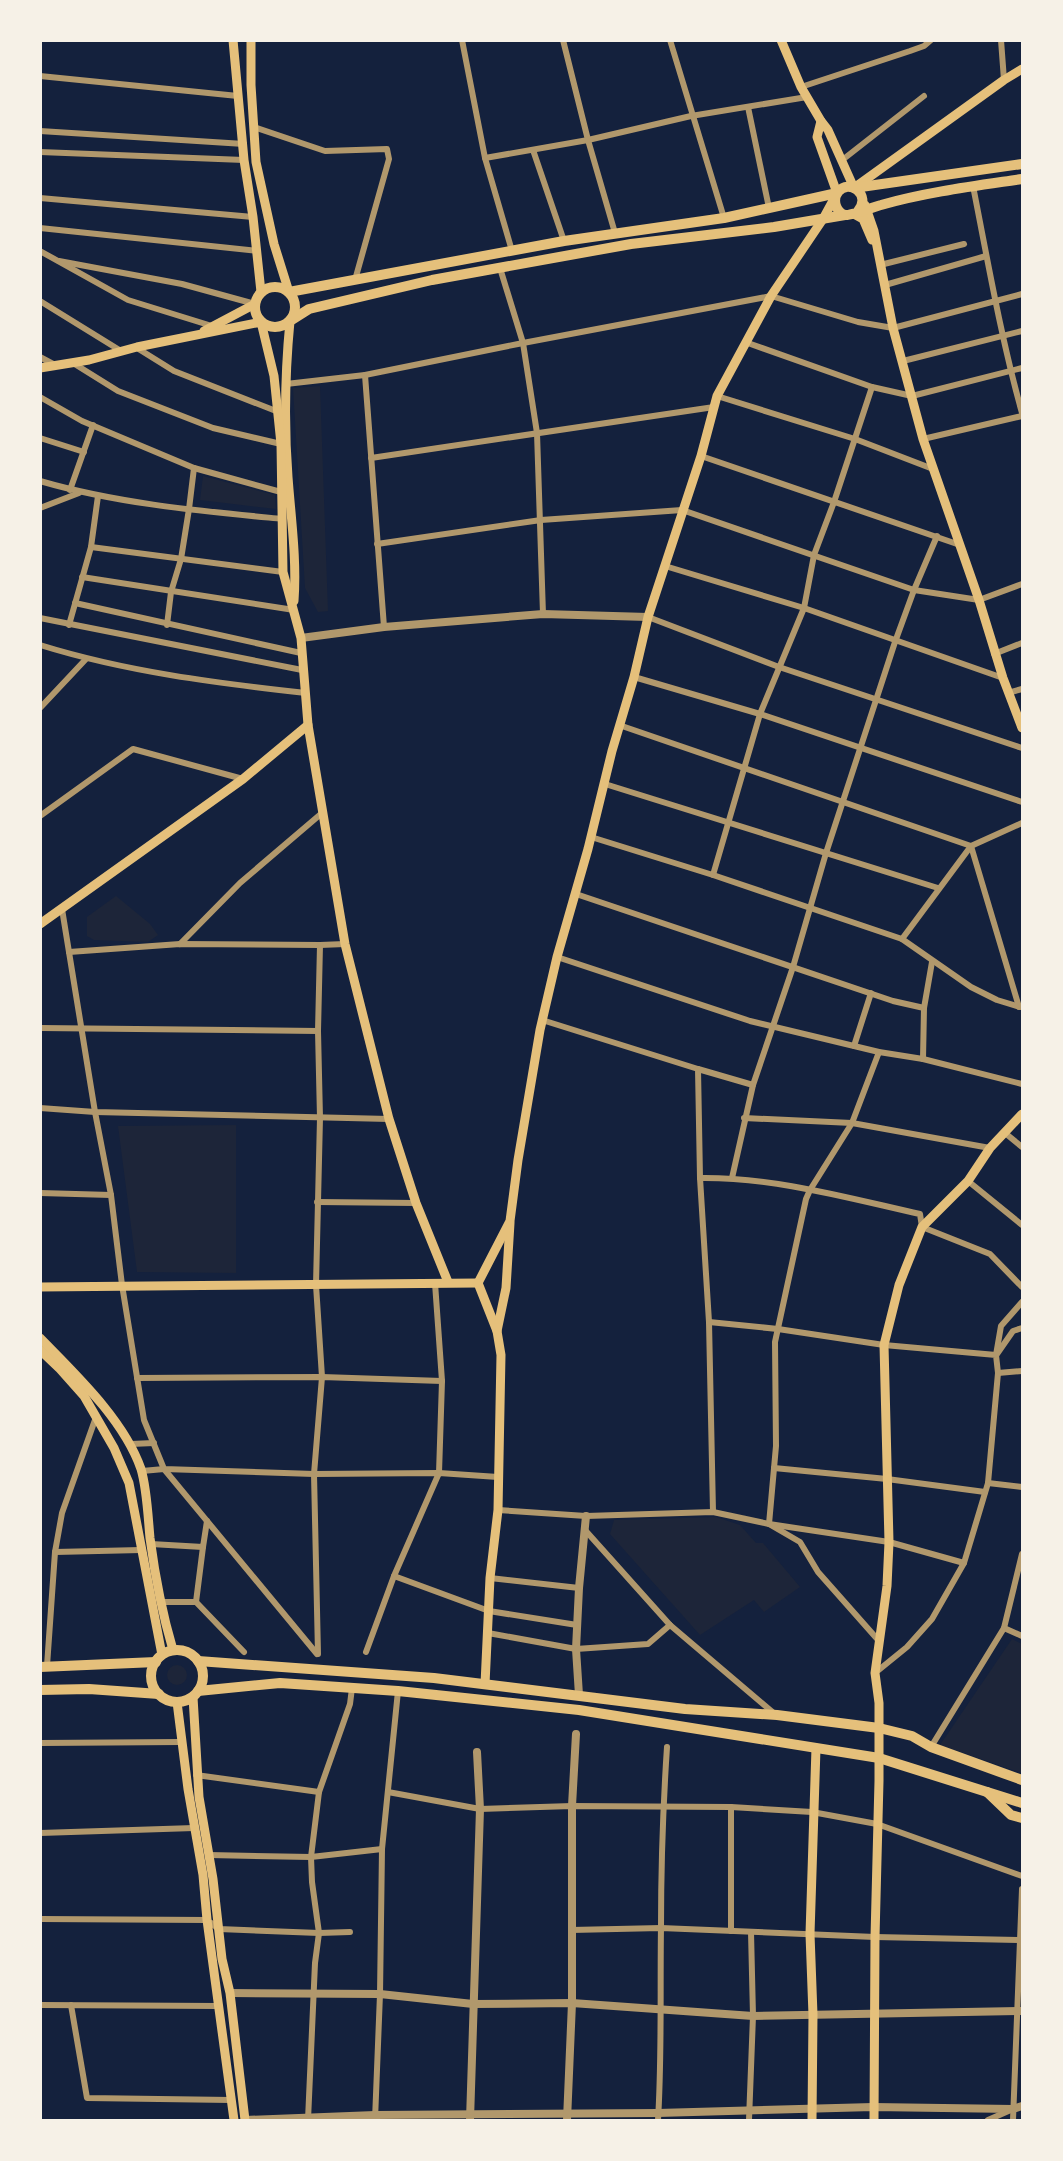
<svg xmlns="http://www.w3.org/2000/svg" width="1063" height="2161" viewBox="0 0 1063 2161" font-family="'Noto Sans',sans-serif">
  <rect width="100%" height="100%" fill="#14213d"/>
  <g fill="#1d2539">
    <polygon points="320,386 328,611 318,612 305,588 293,388"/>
    <polygon points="203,476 275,495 276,509 200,500"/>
    <polygon points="116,896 150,924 158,935 148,942 94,940 87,936 87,917"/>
    <polygon points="236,1125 236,1273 137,1272 118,1126"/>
    <polygon points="716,1517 740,1525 756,1543 763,1543 800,1587 764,1612 754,1600 700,1635 610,1534 614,1520"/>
    <polygon points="1012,1639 1022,1644 1022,1773 940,1745"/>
    <circle cx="177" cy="1675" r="10"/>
  </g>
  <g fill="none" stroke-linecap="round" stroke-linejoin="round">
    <g stroke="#b1986c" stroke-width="6">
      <polyline points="462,40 485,158 512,251"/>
      <polyline points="563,40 588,140 615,233"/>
      <polyline points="670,40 724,218"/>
      <polyline points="1001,40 1004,80"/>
      <polyline points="40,76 238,96"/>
      <polyline points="801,87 910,51 924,46 931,40"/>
      <polyline points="748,107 769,208"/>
      <polyline points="254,127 325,151 387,149 389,159 355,280"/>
      <polyline points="40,131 244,144"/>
      <polyline points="533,150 564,241"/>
      <polyline points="40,152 244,160"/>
      <polyline points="485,158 588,140 691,116 807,97"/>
      <polyline points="841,161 924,96"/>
      <path d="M973 186C988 262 1001 338 1022 413"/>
      <polyline points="40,198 253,217"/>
      <polyline points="40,228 258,251"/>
      <polyline points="40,251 128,300 212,326"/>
      <polyline points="59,261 182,284 255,304"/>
      <polyline points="880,265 964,244"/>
      <polyline points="500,268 523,343 537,433 543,614"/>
      <polyline points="885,285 986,256"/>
      <polyline points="40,301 121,351"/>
      <polyline points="745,342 872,387 912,396 1022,368"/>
      <polyline points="137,348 174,371 276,411"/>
      <polyline points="40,357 55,365"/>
      <polyline points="903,361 1022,331"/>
      <polyline points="73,363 118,391 213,428 281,444"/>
      <polyline points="365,375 384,627"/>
      <polyline points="286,384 365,375 523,343 771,296 858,322 893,328 1022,294"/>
      <polyline points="717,396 855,439 933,469"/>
      <polyline points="40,397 82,421 194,468 281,492"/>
      <polyline points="40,438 84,452"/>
      <polyline points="923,439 1022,416"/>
      <polyline points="701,456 960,545"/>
      <polyline points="371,458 714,407"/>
      <path d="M40 481C119 504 201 511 283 519"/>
      <polyline points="70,490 93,425"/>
      <polyline points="40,508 79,493"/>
      <polyline points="377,544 541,520 682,510 914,590 979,600 1022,584"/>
      <polyline points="91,547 283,572"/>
      <polyline points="665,566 804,608 1003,678"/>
      <polyline points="82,577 294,610"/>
      <polyline points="75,603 301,653"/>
      <polyline points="648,617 779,667 1022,748"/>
      <polyline points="40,618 302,670"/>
      <polyline points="69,625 91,547 98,496"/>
      <polyline points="167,625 171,592 181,559 189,509 194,468"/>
      <path d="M40 645C127 672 216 683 306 693"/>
      <polyline points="994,654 1022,643"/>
      <polyline points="634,677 760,714 1022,802"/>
      <polyline points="1008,693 1022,689"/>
      <polyline points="40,708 86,659"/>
      <polyline points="619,725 971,846 1019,1007"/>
      <polyline points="605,784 938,888"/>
      <polyline points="40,816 133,749 243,779"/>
      <polyline points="591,837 713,875 902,939 971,987 997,1000 1020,1007"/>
      <polyline points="713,875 760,714 804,608 814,555 834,502 872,387"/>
      <polyline points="576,894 893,1001 924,1008 923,1059"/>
      <polyline points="62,909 95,1112 111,1195 122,1285 144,1420 164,1469 314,1474 439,1473 498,1477"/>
      <polyline points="902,939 971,846 1022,823"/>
      <polyline points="180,944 240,883 322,813"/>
      <polyline points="69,952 180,944 320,945 345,944"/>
      <polyline points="557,957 750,1021 879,1052 923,1059 1022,1084"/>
      <polyline points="924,1008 932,962"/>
      <polyline points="542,1020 698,1069 700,1178 709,1322 713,1512"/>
      <polyline points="40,1028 318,1031"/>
      <polyline points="854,1046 871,993"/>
      <polyline points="698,1069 753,1085"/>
      <polyline points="40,1108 95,1112 389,1119"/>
      <polyline points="744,1118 852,1123 990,1148"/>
      <polyline points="1005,1133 1022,1147"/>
      <path d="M700 1178C774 1177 848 1198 920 1214L922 1227 990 1254 1022 1287"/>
      <polyline points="732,1178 753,1085 793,967 826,853 895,642 914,590 937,536"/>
      <polyline points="968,1181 1022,1225"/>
      <polyline points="40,1193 111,1195"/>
      <polyline points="317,1202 416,1203"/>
      <polyline points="709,1322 778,1329 884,1345 996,1355 998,1373 1022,1371"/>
      <polyline points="997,1354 1013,1331 1022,1328"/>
      <polyline points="996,1355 1001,1326 1022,1302"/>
      <polyline points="137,1378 322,1377 442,1381"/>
      <polyline points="131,1444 154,1443"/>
      <polyline points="774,1468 887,1479 985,1492"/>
      <polyline points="142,1471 164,1469 317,1654"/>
      <polyline points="988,1483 1022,1487"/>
      <polyline points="498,1510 586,1516 713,1512 769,1524 889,1542 964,1563"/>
      <polyline points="585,1530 670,1625 776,1715"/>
      <polyline points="151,1544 203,1547 207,1521"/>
      <polyline points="55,1552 141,1550"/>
      <polyline points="394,1576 489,1611 577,1625"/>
      <polyline points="490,1578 579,1588"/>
      <polyline points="160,1602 196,1602 244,1652"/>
      <polyline points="196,1602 203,1547"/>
      <polyline points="1004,1628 1022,1636"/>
      <polyline points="488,1633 576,1649 648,1644 670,1625"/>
      <polyline points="879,1641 818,1572 800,1542 769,1524 776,1446 775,1342 806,1199 810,1190 852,1123 879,1052"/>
      <polyline points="366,1652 394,1576 439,1473 442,1381 435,1283"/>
      <polyline points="318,1654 314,1474 322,1377 316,1285 320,1118 318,1031 320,945"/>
      <polyline points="47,1666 55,1552 62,1513 96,1417"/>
      <polyline points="875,1673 907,1647 932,1619 964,1563 988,1483 998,1373"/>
      <polyline points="40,1743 181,1742"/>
      <polyline points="931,1747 1004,1628 1022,1554"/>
      <polyline points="196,1775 319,1792"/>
      <polyline points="388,1792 480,1809 572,1806 731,1807 812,1812 877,1824 1022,1876"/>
      <polyline points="731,1807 731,1931"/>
      <polyline points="40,1833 194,1828"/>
      <polyline points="209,1855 311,1857 382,1849"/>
      <polyline points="40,1919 207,1920 219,1929 319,1933 350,1932"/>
      <polyline points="571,1930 661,1928 875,1937 1022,1940"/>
      <polyline points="40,2005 218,2006"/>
      <polyline points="71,2005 87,2098 231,2100"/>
      <polyline points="308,2120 315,1963 319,1933 312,1882 311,1857 319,1792 350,1704 352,1688"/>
      <polyline points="375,2120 380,1994 382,1849 398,1691"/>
      <path d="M658 2120C662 2056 660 1991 661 1927 661 1867 663 1807 667 1747"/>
      <polyline points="749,2120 753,2016 751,1932"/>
      <polyline points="988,2120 1013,2109"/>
      <polyline points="1013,2120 1022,1889"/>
    </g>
    <g stroke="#b1986c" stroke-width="8">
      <polyline points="301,638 384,627 543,614 648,617"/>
      <polyline points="579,1695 576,1649 579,1588 586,1516"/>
      <polyline points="230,1993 380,1994 473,2004 572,2003 753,2016 1022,2011"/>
      <polyline points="245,2120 375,2115 658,2113 873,2107 1013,2109 1022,2106"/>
      <polyline points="470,2120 480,1809 477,1752"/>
      <polyline points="567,2120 572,2003 572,1806 576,1734"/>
    </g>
    <g stroke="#e5c07b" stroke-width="9">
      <polyline points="233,40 244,160 253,217 261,292"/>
      <polyline points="251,40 251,85 256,162 274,244 289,292"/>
      <polyline points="781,40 801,87 821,121 828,130 854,188 1004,80 1022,69"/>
      <polyline points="821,121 817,137 837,193"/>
      <polyline points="865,205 874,231 893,328 923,439 979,600 1003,678 1022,728"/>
      <polyline points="854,214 863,219 872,240"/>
      <path d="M290 321C285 373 284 425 288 477 291 518 297 560 294 601"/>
      <polyline points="204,331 255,304"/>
      <polyline points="40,368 89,360 137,347 261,322 274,376 281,444 283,572 301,638 308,725 345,944 389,1119 416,1203 448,1282"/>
      <polyline points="40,924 243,779 308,725"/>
      <polyline points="40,1287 478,1283"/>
      <polyline points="497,1331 506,1288 510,1223"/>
      <path d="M40 1338C76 1375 124 1420 141 1469 147 1489 148 1517 150 1538 155 1576 162 1613 173 1650"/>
      <polyline points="40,1350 60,1369 84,1396 114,1448 129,1483 162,1655"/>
      <polyline points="485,1684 490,1578 498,1510 501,1355 497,1331 478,1283 510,1221 518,1160 540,1030 557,957 588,849 612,751 634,677 648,617 701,456 717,396 771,296 823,219 835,197"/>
      <polyline points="193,1697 199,1797 213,1879 222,1959 230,1993 245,2120"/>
      <polyline points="177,1702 188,1789 203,1875 207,1920 234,2120"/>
      <polyline points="812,2120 813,2015 810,1934 816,1748"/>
      <polyline points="874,2120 875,1937 879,1781 879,1703 875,1673 887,1586 889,1542 884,1345 899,1285 922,1227 968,1181 990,1148 1022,1114"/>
    </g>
    <g stroke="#e5c07b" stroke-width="10">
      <polyline points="854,188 1022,164"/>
      <path d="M858 211C872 195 849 178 838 192 832 200 836 212 845 215 852 216 873 207 881 205 927 192 975 186 1022 179"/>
      <circle cx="275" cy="307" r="20"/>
      <polyline points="289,292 564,241 724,218 837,193"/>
      <polyline points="290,321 309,309 432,280 631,244 774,227 845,215"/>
      <circle cx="177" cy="1676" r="26"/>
      <polyline points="198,1661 434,1678 685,1709 777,1715 879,1728 912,1736 931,1747 1022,1780"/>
      <polyline points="40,1667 156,1662"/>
      <polyline points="40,1690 89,1689 159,1694"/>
      <polyline points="198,1691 280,1683 398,1691 579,1710 879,1758 1022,1803"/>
      <polyline points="987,1792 1011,1815 1022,1818"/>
    </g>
  </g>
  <rect width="1063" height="2161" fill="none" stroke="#f6f1e7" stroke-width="84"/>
</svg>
